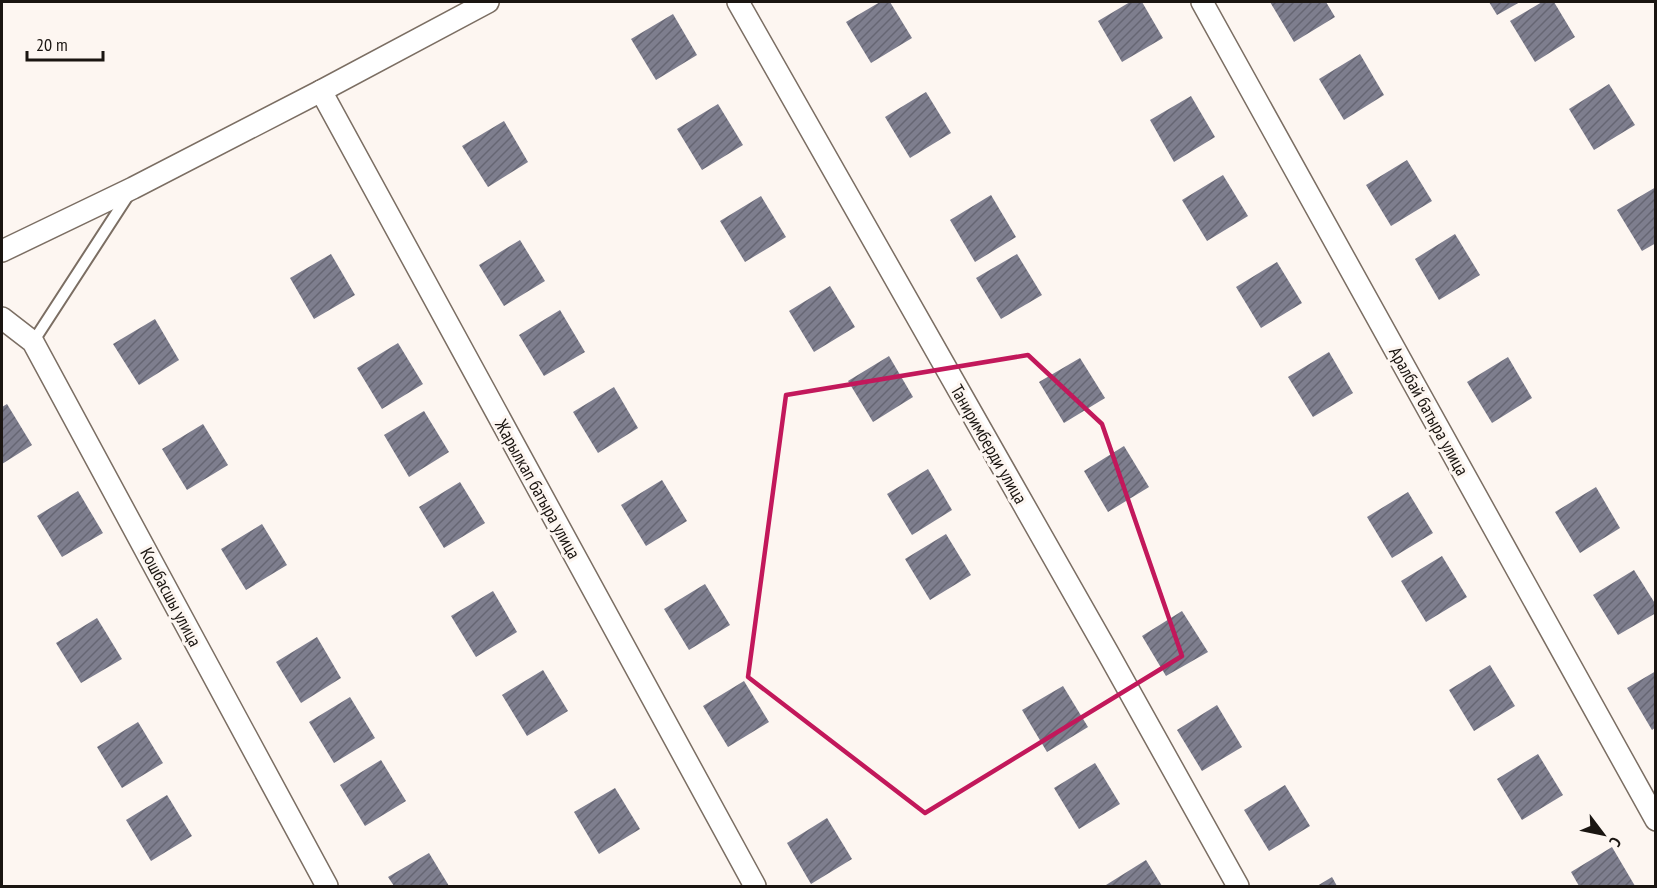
<svg xmlns="http://www.w3.org/2000/svg" width="1657" height="888" viewBox="0 0 1657 888" font-family="'PT Sans Narrow',sans-serif">
  <defs>
    <pattern id="building-hatch" width="6" height="6" patternUnits="userSpaceOnUse" patternTransform="scale(1.5)"><rect width="6" height="6" fill="#7e7e8e"/><path d="M-1 1l2-2M0 6l6-6M5 7l2-2" fill="none" stroke="#666673"/></pattern>
  </defs>
  <rect width="100%" height="100%" fill="#fdf6f1"/>
  <g fill="url(#building-hatch)">
    <polygon points="880,2 890,2 912,38 871,63 846,22"/>
    <polygon points="1130,2 1142,2 1163,38 1122,62 1098,21"/>
    <polygon points="1270,2 1326,2 1335,17 1294,42"/>
    <polygon points="1489,2 1520,2 1497,15"/>
    <polygon points="1542,2 1554,2 1575,37 1535,62 1510,21"/>
    <polygon points="673,14 697,55 656,80 631,39"/>
    <polygon points="1360,54 1384,95 1344,120 1319,79"/>
    <polygon points="1609,84 1635,125 1594,150 1569,109"/>
    <polygon points="926,92 951,133 910,158 885,117"/>
    <polygon points="1191,96 1215,137 1174,162 1150,120"/>
    <polygon points="718,104 743,145 702,170 677,129"/>
    <polygon points="504,121 528,162 488,187 462,146"/>
    <polygon points="1407,160 1432,201 1391,226 1366,185"/>
    <polygon points="1223,175 1248,216 1207,241 1182,200"/>
    <polygon points="1656,187 1656,243 1642,251 1617,210"/>
    <polygon points="991,195 1016,237 975,262 950,220"/>
    <polygon points="761,196 786,237 745,262 720,221"/>
    <polygon points="1455,234 1480,275 1439,300 1415,259"/>
    <polygon points="520,240 545,281 504,306 479,265"/>
    <polygon points="331,254 355,295 314,319 290,278"/>
    <polygon points="1017,254 1042,295 1001,319 976,278"/>
    <polygon points="1277,262 1302,303 1261,328 1236,287"/>
    <polygon points="830,286 855,327 814,352 789,311"/>
    <polygon points="560,310 585,352 544,376 519,335"/>
    <polygon points="155,319 179,360 139,385 113,344"/>
    <polygon points="398,343 423,384 382,409 357,368"/>
    <polygon points="1329,352 1353,393 1313,417 1288,377"/>
    <polygon points="889,356 913,397 873,422 848,381"/>
    <polygon points="1508,357 1532,398 1492,423 1467,382"/>
    <polygon points="1080,358 1105,398 1064,423 1039,382"/>
    <polygon points="614,387 638,428 598,453 573,412"/>
    <polygon points="7,404 32,445 2,464 2,407"/>
    <polygon points="424,411 449,452 409,477 384,435"/>
    <polygon points="203,424 228,465 187,490 162,449"/>
    <polygon points="1124,446 1149,487 1108,512 1084,471"/>
    <polygon points="928,469 952,510 912,535 887,494"/>
    <polygon points="662,480 687,521 646,546 621,505"/>
    <polygon points="460,482 485,523 444,548 419,507"/>
    <polygon points="1596,487 1620,528 1580,553 1555,512"/>
    <polygon points="78,491 103,533 62,557 37,516"/>
    <polygon points="1408,492 1433,533 1392,558 1367,517"/>
    <polygon points="262,524 287,565 246,590 221,549"/>
    <polygon points="946,534 971,575 930,600 905,559"/>
    <polygon points="1442,556 1467,597 1426,622 1401,581"/>
    <polygon points="1634,570 1656,605 1656,613 1618,635 1593,595"/>
    <polygon points="705,584 730,625 689,650 664,609"/>
    <polygon points="493,591 517,632 476,657 451,616"/>
    <polygon points="1182,611 1208,652 1166,676 1142,636"/>
    <polygon points="97,618 122,659 81,683 56,643"/>
    <polygon points="317,637 341,678 301,703 276,662"/>
    <polygon points="1490,665 1515,706 1474,731 1449,690"/>
    <polygon points="543,670 568,711 527,736 502,695"/>
    <polygon points="1656,671 1656,727 1652,730 1627,688"/>
    <polygon points="744,681 769,722 728,747 703,706"/>
    <polygon points="1063,686 1088,727 1047,752 1022,710"/>
    <polygon points="350,697 375,738 334,763 309,722"/>
    <polygon points="1217,705 1242,747 1202,771 1177,730"/>
    <polygon points="138,722 163,763 122,788 97,747"/>
    <polygon points="1538,754 1563,795 1522,820 1497,779"/>
    <polygon points="381,760 406,801 365,826 340,785"/>
    <polygon points="1095,763 1120,804 1079,829 1054,788"/>
    <polygon points="1285,785 1310,826 1269,851 1244,810"/>
    <polygon points="615,788 640,829 599,854 574,812"/>
    <polygon points="167,795 192,836 151,861 126,820"/>
    <polygon points="827,818 852,859 811,884 787,843"/>
    <polygon points="1612,847 1635,886 1579,886 1571,872"/>
    <polygon points="429,853 449,886 394,886 388,877"/>
    <polygon points="1146,860 1162,886 1107,886 1106,885"/>
    <polygon points="1332,877 1337,886 1317,886"/>
  </g>
  <g fill="none" stroke-linecap="round" stroke-linejoin="round">
    <g stroke="#7b6e63" stroke-width="14">
      <polyline id="lane" points="33,342 129,194"/>
    </g>
    <g stroke="#7b6e63" stroke-width="24">
      <g id="street">
        <polyline points="738,2 1108,653 1238,886"/>
        <polyline points="1202,2 1656,820"/>
        <polyline points="321,91 755,886"/>
        <polyline points="2,251 133,188 321,91 488,2"/>
        <polyline points="2,318 33,342 327,886"/>
      </g>
    </g>
    <use href="#lane" stroke="#fff" stroke-width="10"/>
    <use href="#street" stroke="#fff" stroke-width="21"/>
  </g>
  <path fill="none" stroke="#c2185b" stroke-width="4.5" stroke-linejoin="round" d="M1028 355 1102 424 1182 656 925 813 748 677 786 395Z"/>
  <g text-anchor="middle" dominant-baseline="central" stroke-width="6" stroke-linejoin="round" paint-order="stroke">
    <g font-size="18" fill="#1a1511" stroke="#fdf6f1">
      <text transform="translate(1429 411) rotate(61)">Аралбай батыра улица</text>
      <text transform="translate(989 444) rotate(60)">Таниримберди улица</text>
      <text transform="translate(538 489) rotate(61)">Жарылкап батыра улица</text>
      <text transform="translate(171 597) rotate(62)">Кошбасшы улица</text>
    </g>
  </g>
  <rect width="1657" height="888" fill="none" stroke="#1a1511" stroke-width="6"/>
  <g transform="translate(1603 834) rotate(122)" stroke="#fdf6f1" stroke-width="4.5" paint-order="stroke">
  <path d="M0-4.5L10 22L0 15L-10 22Z" fill="#1a1511"/>
  <text y="-9" font-size="16" font-weight="bold" text-anchor="middle" fill="#1a1511">С</text>
  </g>
  <path d="M27 51v9h76v-9" fill="none" stroke="#1a1511" stroke-width="3"/>
  <text x="36" y="51" font-size="18" fill="#1a1511" stroke="#fdf6f1" stroke-width="4.5" paint-order="stroke">20 m</text>
</svg>
